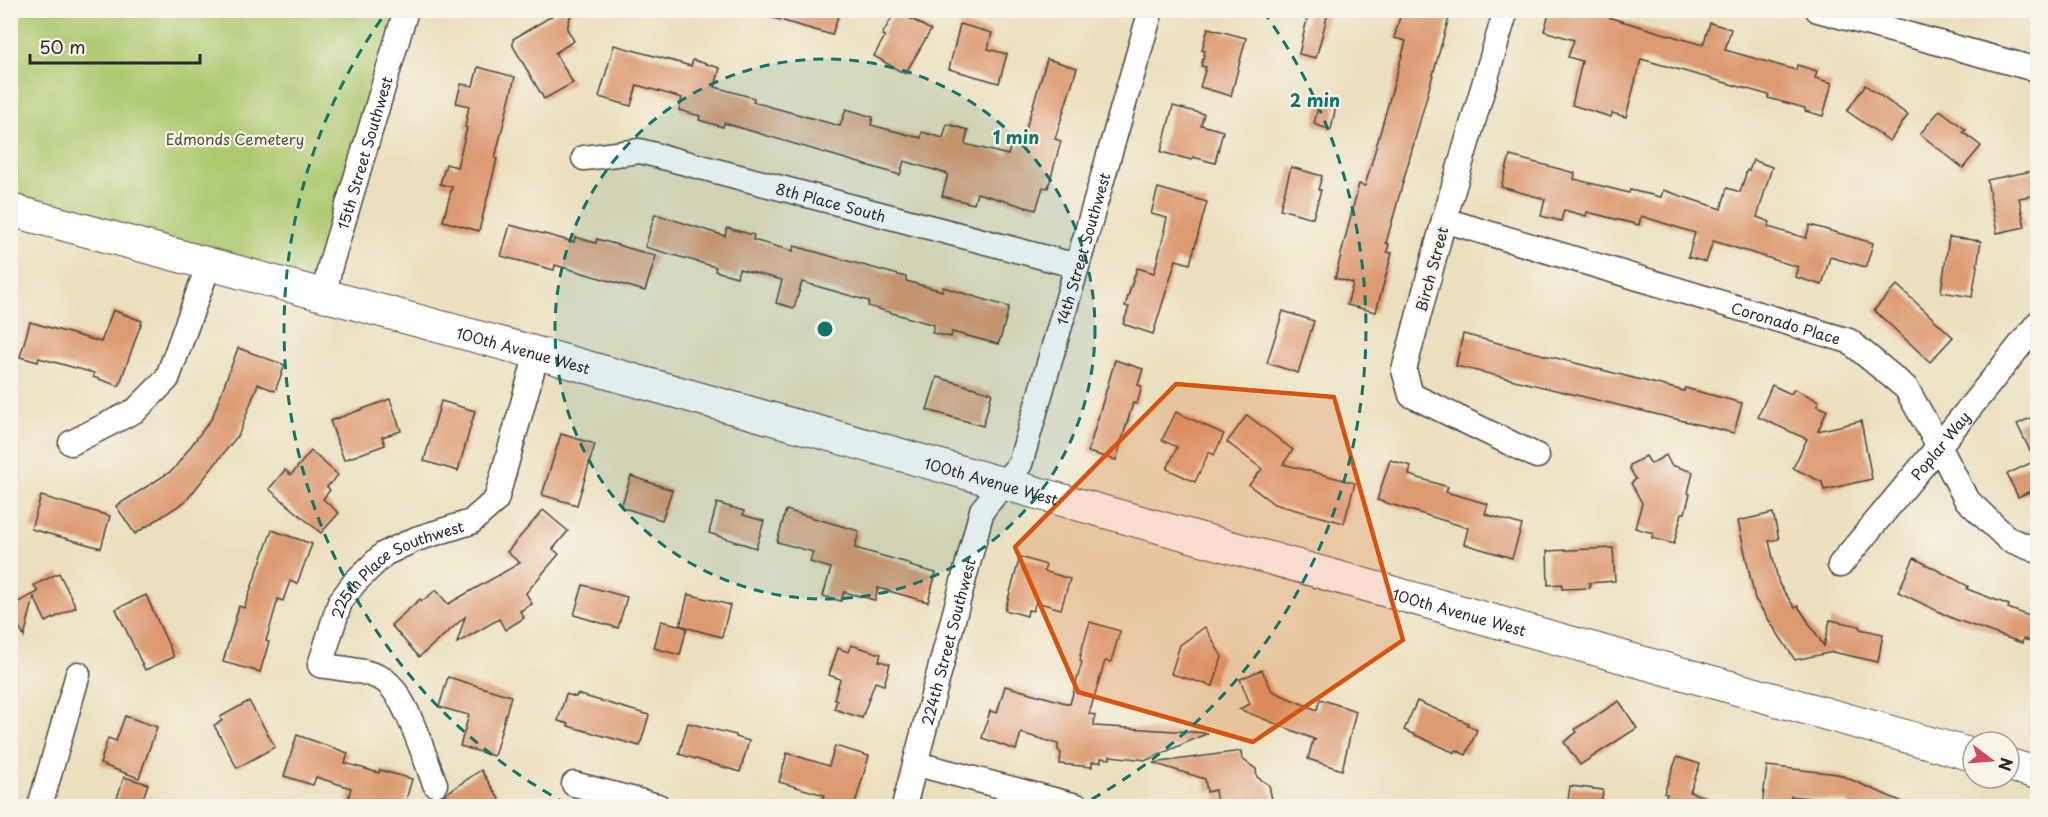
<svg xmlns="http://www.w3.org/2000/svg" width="2048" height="817" viewBox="0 0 2048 817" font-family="'Playpen Sans',sans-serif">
  <rect width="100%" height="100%" fill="#f7f3e8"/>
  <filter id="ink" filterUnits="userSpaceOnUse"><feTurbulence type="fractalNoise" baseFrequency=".0167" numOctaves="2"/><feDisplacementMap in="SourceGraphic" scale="12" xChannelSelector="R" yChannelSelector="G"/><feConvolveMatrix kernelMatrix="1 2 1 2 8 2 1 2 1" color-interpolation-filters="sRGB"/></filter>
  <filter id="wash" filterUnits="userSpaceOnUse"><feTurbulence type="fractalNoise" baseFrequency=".008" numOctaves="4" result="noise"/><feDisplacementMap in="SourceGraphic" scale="24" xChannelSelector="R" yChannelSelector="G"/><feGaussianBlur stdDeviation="1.35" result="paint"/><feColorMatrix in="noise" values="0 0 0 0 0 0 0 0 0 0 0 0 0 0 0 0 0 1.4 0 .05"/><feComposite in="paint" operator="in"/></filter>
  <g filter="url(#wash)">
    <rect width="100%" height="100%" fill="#ebe0be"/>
    <polygon fill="#adca71" stroke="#6c7a4e" stroke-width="1.5" points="10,11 406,11 324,295 11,209"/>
    <g id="blocks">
      <g fill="#dc9a70">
        <polygon points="562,10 572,10 567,29 574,41 555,53 573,83 544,99 513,46 513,39"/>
        <polygon points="766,10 840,10 832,35 766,16"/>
        <polygon points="896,10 931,30 905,74 874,56 885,36 882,35"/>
        <polygon points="1309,10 1329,10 1316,58 1299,54"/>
        <polygon points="1402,10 1451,10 1386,243 1389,244 1387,252 1392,253 1376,312 1347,305 1353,283 1335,278 1359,184 1365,186 1406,41 1394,38"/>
        <polygon points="1550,10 1584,10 1703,45 1710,23 1731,29 1725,50 1796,70 1797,65 1817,71 1815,78 1832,83 1823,116 1805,111 1805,108 1768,98 1769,95 1641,59 1626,117 1612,113 1611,117 1572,105 1582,61 1568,57 1574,40 1544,31"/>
        <polygon points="960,24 992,33 988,49 1007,54 999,83 949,69"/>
        <polygon points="1208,28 1246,38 1231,96 1200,87 1206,67 1201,66 1205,51 1202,50"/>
        <polygon points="614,45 691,66 693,60 720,68 715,87 754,98 753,102 840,126 846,109 873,117 871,125 921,138 922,132 943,138 947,124 968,130 965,144 1008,155 1011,145 1020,148 1047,59 1077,68 1055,139 1061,141 1048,188 1043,187 1036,210 977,193 974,204 942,196 948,174 904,161 900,175 724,123 723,127 699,120 700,116 679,110 682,98 637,85 631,106 599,97"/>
        <polygon points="478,67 515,77 495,158 497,159 479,231 443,221 452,187 440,184 446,164 457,167 467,128 465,127 469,106 456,103 461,84 473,86"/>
        <polygon points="1865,85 1908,115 1890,141 1847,111"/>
        <polygon points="1320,98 1337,101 1331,130 1314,124"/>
        <polygon points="1173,106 1204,114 1201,125 1223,131 1215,163 1193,157 1192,160 1161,152"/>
        <polygon points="1940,110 1966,130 1963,132 1981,146 1963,168 1920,134"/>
        <polygon points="1510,156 1575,173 1574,179 1629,193 1630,190 1661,197 1663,190 1721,209 1727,188 1740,192 1747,170 1749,171 1753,160 1772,167 1757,217 1770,222 1768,227 1806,238 1810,225 1873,243 1866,267 1830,257 1822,285 1795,277 1798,267 1713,241 1706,262 1688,257 1695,233 1641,216 1639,225 1587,212 1586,216 1564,210 1561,221 1541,216 1545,199 1501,187"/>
        <polygon points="1291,167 1322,176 1318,190 1321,190 1313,218 1280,209"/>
        <polygon points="2037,170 2037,195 2019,198 2025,227 1997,233 1987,180"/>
        <polygon points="1158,188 1207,202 1190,264 1176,260 1153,334 1123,324 1129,307 1125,306 1137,268 1154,273 1165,231 1164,231 1167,218 1151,214"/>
        <polygon points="655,214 725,236 727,228 754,235 753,240 793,251 794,246 906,277 906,281 942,291 943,287 1009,307 1001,337 998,344 952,332 951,337 932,333 934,325 868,306 869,301 802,282 794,308 776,303 782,280 739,269 737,277 715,271 716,267 645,247"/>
        <polygon points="510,225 574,242 575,237 596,243 597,239 656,256 645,291 555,265 554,270 501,256"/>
        <polygon points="1949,237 1981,241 1972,297 1941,292"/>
        <polygon points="1897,285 1953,337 1930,362 1874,310"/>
        <polygon points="113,310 142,321 119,386 93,377 94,373 39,358 38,362 20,357 30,322 101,342"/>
        <polygon points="1283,311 1314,321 1298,373 1267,363"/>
        <polygon points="1463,334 1684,391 1685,388 1742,403 1734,433 1456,366"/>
        <polygon points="238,348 285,365 275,391 258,384 239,434 186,501 135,534 116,506 173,470 212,418"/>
        <polygon points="1115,360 1143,369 1138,385 1142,386 1137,404 1133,403 1116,460 1088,452"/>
        <polygon points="937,377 992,393 983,426 927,410"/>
        <polygon points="1772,385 1791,394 1794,389 1819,401 1817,406 1827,410 1818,431 1861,421 1872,479 1824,490 1822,482 1793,468 1807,439 1758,417"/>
        <polygon points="390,399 401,431 382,437 385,445 344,460 330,421"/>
        <polygon points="441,401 475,411 458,471 424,461"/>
        <polygon points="1176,412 1224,434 1214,455 1209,452 1195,482 1167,469 1177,447 1162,440"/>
        <polygon points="1247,415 1293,450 1283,464 1355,483 1344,523 1274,504 1249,485 1262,469 1227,442"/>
        <polygon points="2037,415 2037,488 2018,497 2007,474 2035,461 2017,424"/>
        <polygon points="561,434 595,444 577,505 542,495"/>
        <polygon points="311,451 338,475 327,487 330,490 323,499 339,513 321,533 269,489 285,470 291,475"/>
        <polygon points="1666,455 1671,465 1693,472 1688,493 1690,494 1685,513 1682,513 1674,544 1652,538 1653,533 1635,528 1642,503 1631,483 1636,479 1630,469 1630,465 1646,456 1651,464"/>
        <polygon points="1390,460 1411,466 1409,475 1448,487 1446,492 1488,504 1485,514 1522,525 1512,558 1464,544 1468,528 1377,500"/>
        <polygon points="631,476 672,490 662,520 621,507"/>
        <polygon points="41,496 110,516 101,548 31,529"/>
        <polygon points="717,503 744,511 743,515 764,521 756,548 709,533"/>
        <polygon points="543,510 568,531 553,549 559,554 526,593 532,604 520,611 524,618 505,630 499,619 457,643 465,617 419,657 391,625 420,599 422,601 436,590 448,604 520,563 507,552"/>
        <polygon points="786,510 859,531 855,548 911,564 910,566 936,573 928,602 878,588 875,600 844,592 841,601 823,596 831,568 810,562 813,552 777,542"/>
        <polygon points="1773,513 1779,539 1769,541 1779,584 1795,608 1798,606 1824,646 1830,620 1860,626 1860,629 1883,634 1878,662 1833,652 1795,660 1755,599 1738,521"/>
        <polygon points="272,530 312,544 297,584 290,581 283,601 278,599 266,641 269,642 260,672 223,662 239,606 244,608"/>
        <polygon points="1613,548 1615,581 1589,583 1590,588 1562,589 1562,584 1548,585 1547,551"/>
        <polygon points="1020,557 1046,565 1044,571 1070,579 1061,609 1036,602 1033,611 1028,610 1027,616 1005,610"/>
        <polygon points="1914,558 1968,586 1967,589 2009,605 2008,608 2037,619 2037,643 2023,639 2022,643 1954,619 1898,592"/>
        <polygon points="59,573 76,607 46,622 34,597 24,637 10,606 38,592 34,585"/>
        <polygon points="583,585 627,597 618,628 574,615"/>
        <polygon points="688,594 730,605 722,637 680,626"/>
        <polygon points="146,595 174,657 145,670 116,609"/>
        <polygon points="661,621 687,627 680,655 654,648"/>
        <polygon points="1090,622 1120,631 1111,662 1105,661 1089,714 1095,715 1094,726 1208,733 1147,760 1110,756 1110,759 1101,758 1101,762 1092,762 1092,767 1060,764 1061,753 1058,750 1058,744 1021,733 1016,750 982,738 990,711 997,713 1005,686 1070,704 1082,662 1080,661 1081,655 1080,655"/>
        <polygon points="1205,627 1222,657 1213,686 1171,674 1180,645"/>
        <polygon points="851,645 881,654 879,661 890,664 884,685 875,682 862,718 834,709 837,700 834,699 840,679 829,675 838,648 848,652"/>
        <polygon points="1262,670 1272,691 1288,698 1317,710 1320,699 1356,711 1342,770 1308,759 1313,740 1316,740 1239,709 1250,704 1240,679"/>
        <polygon points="448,677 511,696 494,756 460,746 469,715 439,707"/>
        <polygon points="566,694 576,697 577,694 649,715 640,746 568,726 569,724 558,721"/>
        <polygon points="249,701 275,747 237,768 214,725 222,721 220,717"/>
        <polygon points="1417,701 1468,723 1467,725 1477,730 1466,755 1456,750 1455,753 1404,730"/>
        <polygon points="1619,701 1637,728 1580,765 1564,742 1577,732 1575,729"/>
        <polygon points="125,716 157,727 139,778 100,764 108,738 116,741"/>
        <polygon points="688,723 736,735 736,737 749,741 740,772 679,754"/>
        <polygon points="297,735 348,753 345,763 379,773 380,770 412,779 404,807 346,807 351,788 316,777 313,785 284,776"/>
        <polygon points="835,746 869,756 854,807 821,807 824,795 779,782 787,753 829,766"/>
        <polygon points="1241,751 1242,759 1256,769 1257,777 1269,785 1272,800 1238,807 1233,807 1232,801 1217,804 1215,790 1207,792 1205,779 1153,763"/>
        <polygon points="1677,757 1700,764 1690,792 1724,804 1724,807 1663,807 1667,794 1664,793"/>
        <polygon points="1767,766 1838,774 1914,807 1847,807 1848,802 1791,796 1789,807 1762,807"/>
        <polygon points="481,770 504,807 423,807 441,797"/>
        <polygon points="124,777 148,784 140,807 116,801"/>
        <polygon points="1570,786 1603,790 1601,807 1567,807"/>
      </g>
    </g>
  </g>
  <g filter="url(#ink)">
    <use href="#blocks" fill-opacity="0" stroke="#484641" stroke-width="1.5"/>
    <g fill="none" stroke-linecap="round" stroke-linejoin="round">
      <g stroke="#484641" stroke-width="27">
        <g id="minor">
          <polyline points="1506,10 1444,220 1404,370 1411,395 1537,456"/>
          <polyline points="1818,10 2038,70"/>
          <path id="s1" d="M584 158 640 151 1077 266"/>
          <path id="s2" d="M1444 220 1849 341 1906 388 1939 446 1966 499 2008 539 2038 551"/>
          <path id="s3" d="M324 295 330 266 406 10"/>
          <polyline points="71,443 136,410 167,379 209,264"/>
          <path id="s4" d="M1840 565 1939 446 2038 323"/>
          <polyline points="917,764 1077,806"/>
          <path id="s5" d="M435 784C425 759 405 693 384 680 366 669 340 669 320 665L340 602 355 582 384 554 416 539 471 522 496 500 537 353"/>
          <polyline points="574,784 658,806"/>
          <polyline points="40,806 78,674"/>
          <path id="s6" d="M904 806 982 510 1020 464 1151 10"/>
        </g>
      </g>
      <g stroke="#484641" stroke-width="34">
        <g id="major">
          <path id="s7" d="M10 210 537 353 1973 755"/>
          <polyline points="2009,765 2038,773"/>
        </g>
      </g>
      <use href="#minor" stroke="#fff" stroke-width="24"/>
      <use href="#major" stroke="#fff" stroke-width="32"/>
    </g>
  </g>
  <path fill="#d5540f" fill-opacity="0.2" stroke="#d5540f" stroke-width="4.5" stroke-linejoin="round" d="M1176 384 1334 397 1403 640 1253 742 1078 692 1015 547Z"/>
  <circle cx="825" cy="329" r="270" fill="#0f766e" fill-opacity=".12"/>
  <g fill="none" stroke="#0f766e" stroke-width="3" stroke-dasharray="10 8">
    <circle cx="825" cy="329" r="270"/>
    <path d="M567 804A541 541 0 0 1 387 11M1263 11A541 541 0 0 1 1083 804"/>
  </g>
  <g text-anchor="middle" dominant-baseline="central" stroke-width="4.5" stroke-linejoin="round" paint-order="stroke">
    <g font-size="15" fill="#4c533c" stroke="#f7f3e8">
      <text x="235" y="138">Edmonds Cemetery</text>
    </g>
    <g font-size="15" fill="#2b2b2b" stroke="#f7f3e8">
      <text stroke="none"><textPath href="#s3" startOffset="148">15th Street Southwest</textPath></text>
      <text stroke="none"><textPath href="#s1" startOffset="254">8th Place South</textPath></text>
      <text stroke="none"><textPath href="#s6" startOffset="590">14th Street Southwest</textPath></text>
      <text transform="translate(1431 269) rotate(-75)">Birch Street</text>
      <text stroke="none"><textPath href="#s2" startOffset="357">Coronado Place</textPath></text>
      <text stroke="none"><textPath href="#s7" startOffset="532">100th Avenue West</textPath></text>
      <text stroke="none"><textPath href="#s4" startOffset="156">Poplar Way</textPath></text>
      <text stroke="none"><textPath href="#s7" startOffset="1018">100th Avenue West</textPath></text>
      <text stroke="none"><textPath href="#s5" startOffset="316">225th Place Southwest</textPath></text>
      <text stroke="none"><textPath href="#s7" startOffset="1504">100th Avenue West</textPath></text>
      <text stroke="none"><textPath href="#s6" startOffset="170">224th Street Southwest</textPath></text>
    </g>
  </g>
  <circle cx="825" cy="329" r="9" fill="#0f766e" stroke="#f7f3e8" stroke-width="3"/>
  <g font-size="18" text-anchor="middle" font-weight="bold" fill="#0f766e" stroke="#f7f3e8" stroke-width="4.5" stroke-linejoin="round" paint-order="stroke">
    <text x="1315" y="107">2 min</text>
    <text x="1016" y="144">1 min</text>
  </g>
  <rect width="2048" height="817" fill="none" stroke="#f7f3e8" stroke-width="36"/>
  <g transform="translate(1991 760) rotate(106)"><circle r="28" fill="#f7f3e8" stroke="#a5a39c" stroke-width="1.5"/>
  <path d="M0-4.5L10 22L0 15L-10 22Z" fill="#d1495b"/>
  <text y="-9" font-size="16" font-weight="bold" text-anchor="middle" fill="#2b2b2b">N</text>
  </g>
  <path d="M30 54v9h170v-9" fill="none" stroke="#2b2b2b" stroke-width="3"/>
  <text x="39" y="54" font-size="18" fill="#2b2b2b" stroke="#f7f3e8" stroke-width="4.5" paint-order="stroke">50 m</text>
</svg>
